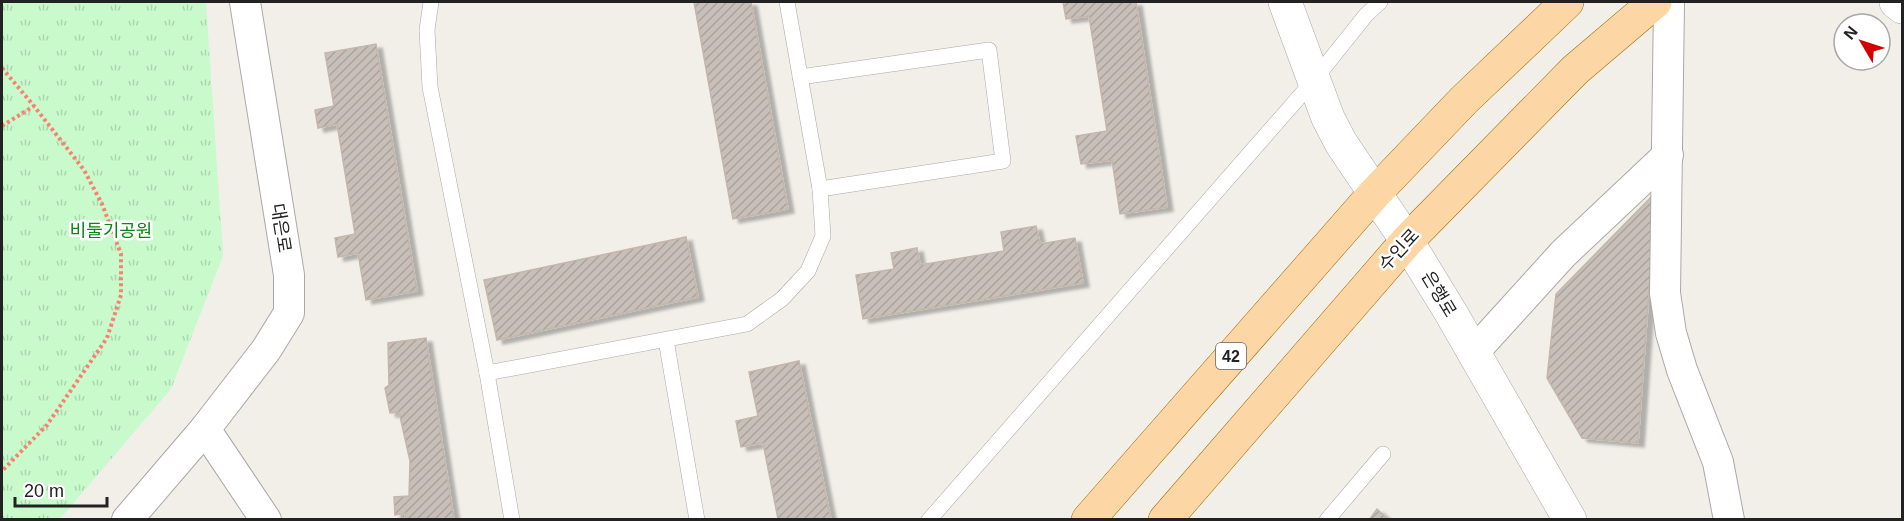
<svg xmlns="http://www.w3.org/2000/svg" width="1904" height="521" viewBox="0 0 1904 521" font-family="Helvetica,'Noto Sans KR',sans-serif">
  <defs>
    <pattern id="park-tufts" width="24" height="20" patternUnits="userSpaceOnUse" patternTransform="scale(1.5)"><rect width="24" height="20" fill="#c8facc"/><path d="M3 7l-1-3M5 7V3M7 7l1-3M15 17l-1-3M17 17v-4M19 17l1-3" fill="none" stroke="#acd6af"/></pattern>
    <pattern id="building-hatch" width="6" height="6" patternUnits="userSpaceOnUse" patternTransform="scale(1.5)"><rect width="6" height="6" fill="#c7bfb8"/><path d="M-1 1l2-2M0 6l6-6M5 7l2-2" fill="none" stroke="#aba49e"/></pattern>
    <filter id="shadow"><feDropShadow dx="6" dy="4" stdDeviation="1.5" flood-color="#0004"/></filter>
  </defs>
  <rect width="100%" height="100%" fill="#f2efe9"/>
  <polygon fill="url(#park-tufts)" points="2,2 206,2 223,256 171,389 60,519 2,519"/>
  <g fill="url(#building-hatch)" stroke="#c4b6ab" stroke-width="1.5" filter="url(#shadow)">
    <polygon points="694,2 751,2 788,209 733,219"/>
    <polygon points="1063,2 1136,2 1167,207 1120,214 1112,160 1081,164 1076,136 1107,131 1089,16 1066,19"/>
    <polygon points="376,44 417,291 366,300 358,253 338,257 335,238 355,234 337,124 318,128 315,110 334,106 325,53"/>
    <polygon points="1656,192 1638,443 1582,438 1547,378 1556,294"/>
    <polygon points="1036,226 1040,244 1075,238 1083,283 863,319 856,275 894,269 891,253 917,248 920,265 1004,251 1001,232"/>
    <polygon points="686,237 698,297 497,340 484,280"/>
    <polygon points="426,338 454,520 406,520 405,513 395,515 394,497 409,496 410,461 399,412 390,413 385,388 389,385 388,343"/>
    <polygon points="799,361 831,520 774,520 778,519 763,443 741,447 736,421 758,416 749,372"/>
    <polygon points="1377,509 1389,520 1369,520"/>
  </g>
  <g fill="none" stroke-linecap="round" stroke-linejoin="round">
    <g stroke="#a9a9a9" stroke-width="16">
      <g id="service">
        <polyline points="431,2 427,30 430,87 487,373 512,520"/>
        <polyline points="800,77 989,50 1003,161 820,189"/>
        <polyline points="666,340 697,520"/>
        <polyline points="487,373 747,324 782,299 808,271 823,236 820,189 787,2"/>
        <polyline points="929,520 1314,80 1366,15 1380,2"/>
        <polyline points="1327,520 1383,454"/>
      </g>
    </g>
    <g stroke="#a9a9a9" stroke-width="32">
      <g id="minor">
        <polyline points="1669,2 1665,293 1671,333 1682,370 1718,462 1729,520"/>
        <polyline points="1474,352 1563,254 1668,155"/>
        <polyline points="205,429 266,520"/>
        <polyline points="127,520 205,429 266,350 289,313 289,275 245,2"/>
      </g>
    </g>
    <g stroke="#a9a9a9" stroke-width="34">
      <g id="tertiary">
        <polyline points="1285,2 1328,118 1341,143 1407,241 1451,313 1570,520"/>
        <polyline points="1896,2 1902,7"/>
      </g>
    </g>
    <g stroke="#a06b00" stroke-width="34">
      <g id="primary">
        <polyline points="1088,520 1375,193 1464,100 1567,2"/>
        <polyline points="1165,520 1407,241 1575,70 1655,2"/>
      </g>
    </g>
    <g stroke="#fa8072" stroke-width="4" stroke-dasharray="3 3" stroke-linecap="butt">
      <polyline points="2,68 34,106 84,170 102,204 121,254 121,295 107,338 47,425 2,471"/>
      <polyline points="2,126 34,106"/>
    </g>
    <use href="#service" stroke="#fff" stroke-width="15"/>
    <use href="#minor" stroke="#fff" stroke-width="30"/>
    <use href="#tertiary" stroke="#fff" stroke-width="33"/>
    <use href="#primary" stroke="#fcd6a4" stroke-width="33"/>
  </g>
  <g text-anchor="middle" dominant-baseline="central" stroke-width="5" stroke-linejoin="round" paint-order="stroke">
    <rect fill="#fff" stroke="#646464" stroke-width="1.5" x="1216" y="343" width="30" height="26" rx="4.5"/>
    <g font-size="16" font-weight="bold" fill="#222">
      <text x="1231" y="356">42</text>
    </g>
    <g font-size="18" fill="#222" stroke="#fff">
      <text transform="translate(281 228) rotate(81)">대은로</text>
      <text transform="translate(1399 250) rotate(-47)">수인로</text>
      <text transform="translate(1439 294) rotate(59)">은행로</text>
    </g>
    <g font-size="18" fill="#0c8416" stroke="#fff">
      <text x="111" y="231">비둘기공원</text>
    </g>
  </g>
  <rect width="1904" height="521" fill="none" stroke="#222222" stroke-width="6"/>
  <g transform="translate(1862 42) rotate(309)"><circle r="28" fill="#ffffff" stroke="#a7a7a7" stroke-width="1.5"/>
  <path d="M0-4.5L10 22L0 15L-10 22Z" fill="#d40000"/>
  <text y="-9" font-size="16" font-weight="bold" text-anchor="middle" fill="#222222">N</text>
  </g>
  <path d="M15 497v9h92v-9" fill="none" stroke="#222222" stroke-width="3"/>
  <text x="24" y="497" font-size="18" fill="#222222" stroke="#ffffff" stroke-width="4.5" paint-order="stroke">20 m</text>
</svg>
